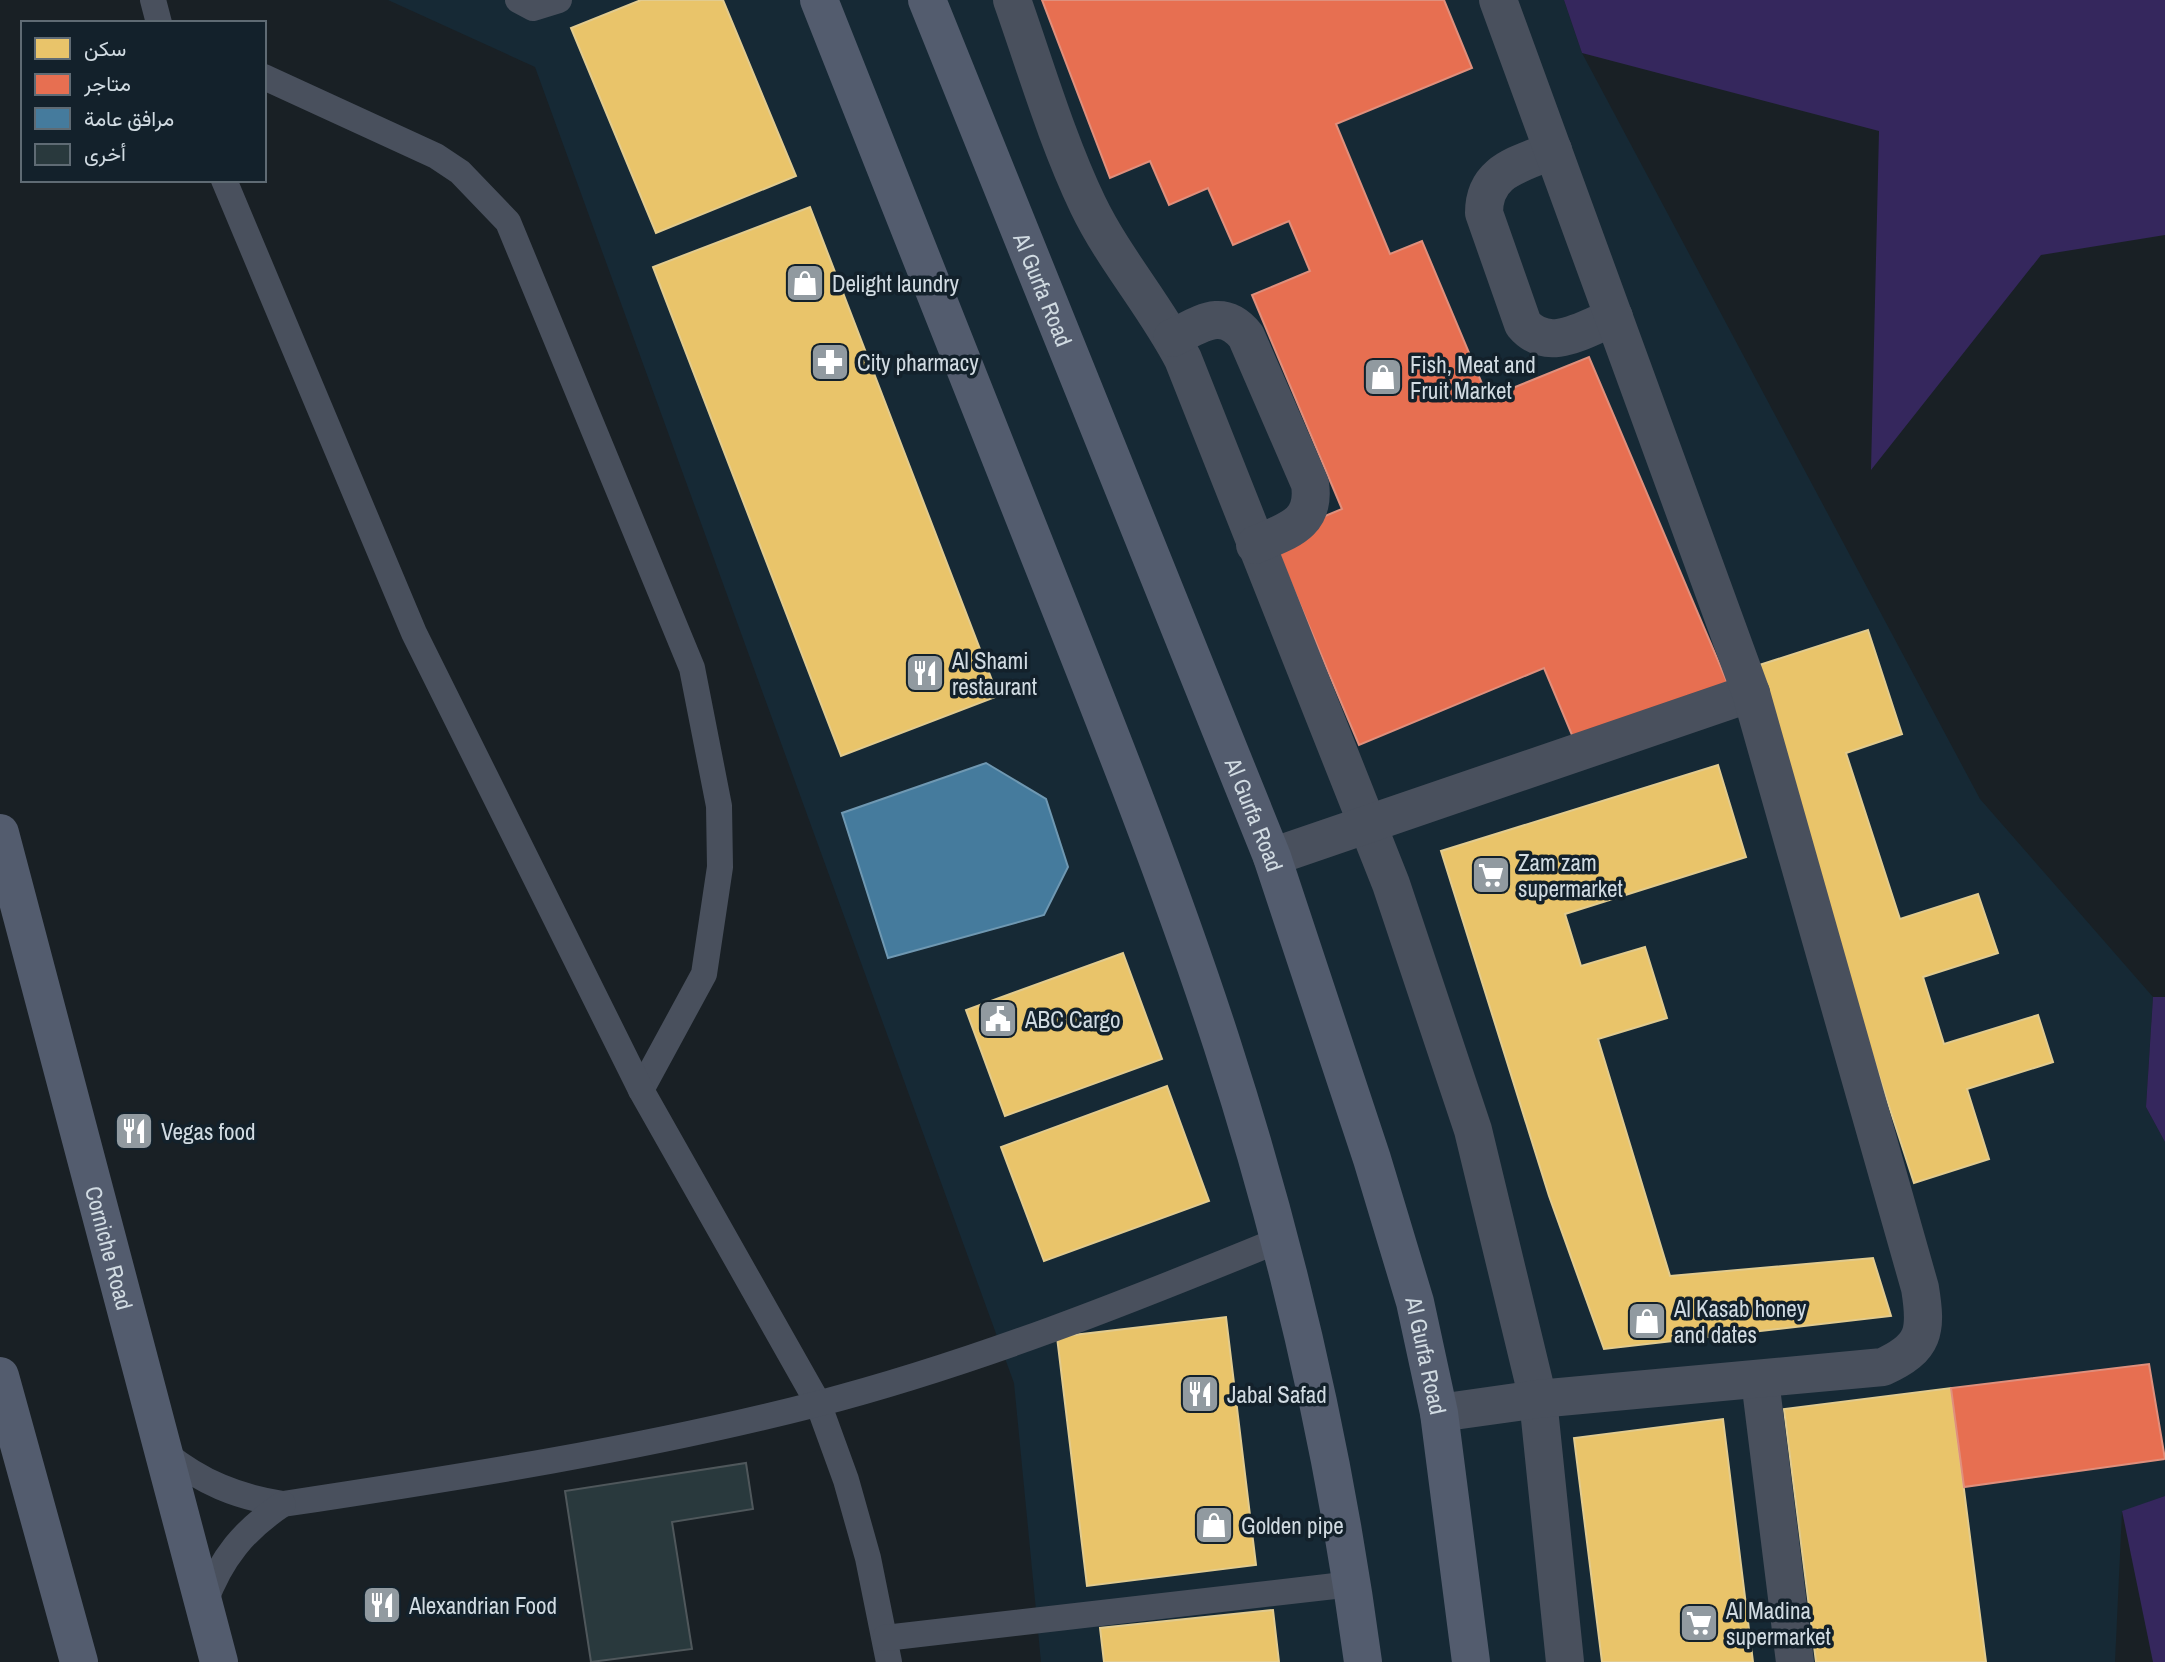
<svg xmlns="http://www.w3.org/2000/svg" width="2165" height="1662" viewBox="0 0 2165 1662" font-family="'Archivo Narrow',Vazirmatn,sans-serif">
  <rect width="100%" height="100%" fill="#192025"/>
  <polygon fill="#162935" points="388,0 1564,0 1582,53 1980,799 2153,997 2146,1107 2165,1142 2165,1496 2122,1512 2115,1662 1041,1662 1014,1383 535,67"/>
  <g fill="#35275d">
    <polygon points="1564,0 2165,0 2165,235 2041,255 1871,470 1879,131 1582,53"/>
    <polygon points="2153,997 2165,997 2165,1142 2146,1107"/>
    <polygon points="2165,1496 2165,1662 2153,1662 2122,1511"/>
  </g>
  <g fill="#e9c46a" stroke="#e2cb8e" stroke-width="2">
    <polygon points="641,0 723,0 796,176 656,233 571,28"/>
    <polygon points="810,207 998,696 841,756 653,267"/>
    <polygon points="1868,630 1902,734 1846,753 1900,919 1978,894 1998,953 1923,977 1944,1044 2038,1015 2053,1062 1967,1089 1989,1159 1914,1183 1747,669"/>
    <polygon points="1718,765 1746,857 1565,914 1581,966 1645,947 1667,1018 1598,1039 1670,1276 1873,1258 1891,1316 1604,1349 1549,1196 1441,851"/>
    <polygon points="1123,953 1162,1059 1005,1116 966,1010"/>
    <polygon points="1167,1086 1209,1201 1044,1261 1001,1147"/>
    <polygon points="1226,1317 1256,1565 1087,1586 1057,1337"/>
    <polygon points="1951,1388 1986,1662 1816,1662 1784,1409"/>
    <polygon points="1723,1419 1753,1662 1602,1662 1574,1438"/>
    <polygon points="1273,1610 1279,1662 1104,1662 1100,1628"/>
  </g>
  <g fill="#e76f51" stroke="#e08f7c" stroke-width="2">
    <polygon points="1042,0 1444,0 1472,68 1336,124 1390,254 1422,241 1488,398 1589,357 1728,684 1577,747 1544,668 1359,745 1272,538 1342,509 1252,295 1310,271 1289,221 1233,245 1208,188 1169,205 1150,161 1110,178"/>
    <polygon points="2149,1364 2165,1459 1964,1487 1951,1388"/>
  </g>
  <polygon fill="#457b9d" stroke="#6f98b2" stroke-width="2" points="986,763 1046,799 1068,867 1044,915 888,958 842,813"/>
  <polygon fill="#29393d" stroke="#4f575b" stroke-width="2" points="746,1463 753,1509 672,1522 692,1649 591,1662 565,1491"/>
  <g fill="none" stroke-linecap="round" stroke-linejoin="round">
    <g stroke="#49505d" stroke-width="26">
      <polyline points="153,0 159,23"/>
      <polyline points="518,0 533,8 559,0"/>
      <polyline points="264,77 436,156 460,172 508,222 692,668 719,806 720,867 704,974 641,1090"/>
      <polyline points="224,180 414,633 641,1090 818,1403 846,1480 868,1558 889,1662"/>
      <path d="M165 1453C201 1482 237 1497 283 1504 462 1477 641 1449 817 1404 975 1363 1128 1302 1279 1240"/>
      <path d="M205 1602C221 1558 244 1530 283 1504"/>
      <polyline points="885,1638 1352,1584"/>
    </g>
    <g stroke="#49505d" stroke-width="38">
      <path d="M1012 0C1036 68 1057 140 1088 205 1114 259 1155 305 1183 359L1391 884 1473 1130 1538 1399 1565 1662"/>
      <path d="M1553 150C1519 165 1484 170 1484 213L1523 324C1548 354 1584 329 1614 317"/>
      <path d="M1172 338C1200 325 1222 306 1246 336L1310 484C1316 525 1286 531 1255 545"/>
      <polyline points="1272,857 1751,693"/>
      <polyline points="1760,1380 1795,1662"/>
      <path d="M1439 1413 1538 1399 1883 1367C1925 1348 1927 1331 1920 1288L1751 693 1498 0"/>
    </g>
    <g stroke="#535c6e" stroke-width="38">
      <path d="M819 0C889 177 960 355 1030 532 1097 701 1166 871 1222 1044 1287 1245 1335 1452 1363 1662"/>
      <path id="s1" d="M927 0 1272 857 1372 1159 1415 1302 1439 1413 1471 1662"/>
      <path id="s2" d="M0 833 219 1662"/>
      <polyline points="0,1376 79,1662"/>
    </g>
  </g>
  <defs>
    <g id="shop-square" transform="scale(2.0125)"><rect x="-9" y="-9" width="18" height="18" rx="4" fill="#919aa0" stroke="#13212b"/><path d="M-5-2.5h2.3a2.7 3.5 0 0 1 5.4 0H5L5.5 6h-11ZM-1.5-2.5h3a1.5 2.3 0 0 0-3 0Z" fill="#fff"/></g>
    <g id="pharmacy-square" transform="scale(2.0125)"><rect x="-9" y="-9" width="18" height="18" rx="4" fill="#919aa0" stroke="#13212b"/><path d="M-2-6h4v4h4v4h-4v4h-4v-4h-4v-4h4Z" fill="#fff"/></g>
    <g id="restaurant-square" transform="scale(2.0125)"><rect x="-9" y="-9" width="18" height="18" rx="4" fill="#919aa0" stroke="#13212b"/><path d="M-5-6h1v4h1v-4h1v4h1v-4h1v5L-1.5 .5V6h-2V.5L-5-1ZM5-6V6H3V1.5H1.5Q1.5-4 5-6Z" fill="#fff"/></g>
    <g id="supermarket-square" transform="scale(2.0125)"><rect x="-9" y="-9" width="18" height="18" rx="4" fill="#919aa0" stroke="#13212b"/><path d="M-6-5.5h2.5l.6 2H6L4.5 2H-2.5L-4.4-4H-6ZM-1.5 3.2a1.3 1.3 0 1 0 .1 0ZM3 3.2a1.3 1.3 0 1 0 .1 0Z" fill="#fff"/></g>
    <g id="civic-square" transform="scale(2.0125)"><rect x="-9" y="-9" width="18" height="18" rx="4" fill="#919aa0" stroke="#13212b"/><path d="M-.6-6.5H3V-4.5H.6V-3L4-1V1h2V6H-6V1h2V-1L-.6-3ZM-1.2 2.5V6h2.4V2.5Z" fill="#fff"/></g>
  </defs>
  <g fill-rule="evenodd">
    <use href="#shop-square" x="805" y="283"/>
    <use href="#pharmacy-square" x="830" y="362"/>
    <use href="#shop-square" x="1383" y="377"/>
    <use href="#restaurant-square" x="925" y="673"/>
    <use href="#supermarket-square" x="1491" y="875"/>
    <use href="#civic-square" x="998" y="1019"/>
    <use href="#restaurant-square" x="134" y="1131"/>
    <use href="#shop-square" x="1647" y="1321"/>
    <use href="#restaurant-square" x="1200" y="1394"/>
    <use href="#shop-square" x="1214" y="1525"/>
    <use href="#restaurant-square" x="382" y="1605"/>
    <use href="#supermarket-square" x="1699" y="1623"/>
  </g>
  <g text-anchor="middle" dominant-baseline="central" stroke-width="7" stroke-linejoin="round" paint-order="stroke">
    <g font-size="23" fill="#d1dbe2" stroke="#13212b" text-anchor="start">
      <text x="832" y="283">Delight laundry</text>
      <text x="857" y="362">City pharmacy</text>
      <text x="1410" y="364">Fish, Meat and<tspan x="1410" dy="26">Fruit Market</tspan></text>
      <text x="952" y="660">Al Shami<tspan x="952" dy="26">restaurant</tspan></text>
      <text x="1518" y="862">Zam zam<tspan x="1518" dy="26">supermarket</tspan></text>
      <text x="1025" y="1019">ABC Cargo</text>
      <text x="161" y="1131">Vegas food</text>
      <text x="1674" y="1308">Al Kasab honey<tspan x="1674" dy="26">and dates</tspan></text>
      <text x="1227" y="1394">Jabal Safad</text>
      <text x="1241" y="1525">Golden pipe</text>
      <text x="409" y="1605">Alexandrian Food</text>
      <text x="1726" y="1610">Al Madina<tspan x="1726" dy="26">supermarket</tspan></text>
    </g>
    <g font-size="23" fill="#d1dbe2" stroke="#13212b">
      <text stroke="none"><textPath href="#s1" startOffset="312">Al Gurfa Road</textPath></text>
      <text stroke="none"><textPath href="#s1" startOffset="878">Al Gurfa Road</textPath></text>
      <text stroke="none"><textPath href="#s2" startOffset="429">Corniche Road</textPath></text>
      <text stroke="none"><textPath href="#s1" startOffset="1446">Al Gurfa Road</textPath></text>
    </g>
  </g>
  <rect x="21" y="21" width="245" height="161" fill="#13212b" stroke="#5f6b74" stroke-width="2"/>
  <rect x="35" y="38" width="35" height="21" fill="#e9c46a" stroke="#5f6b74" stroke-width="2"/>
  <text x="84" y="56" font-size="21" fill="#d1dbe2">سكن</text>
  <rect x="35" y="74" width="35" height="21" fill="#e76f51" stroke="#5f6b74" stroke-width="2"/>
  <text x="84" y="91" font-size="21" fill="#d1dbe2">متاجر</text>
  <rect x="35" y="108" width="35" height="21" fill="#457b9d" stroke="#5f6b74" stroke-width="2"/>
  <text x="84" y="126" font-size="21" fill="#d1dbe2">مرافق عامة</text>
  <rect x="35" y="144" width="35" height="21" fill="#29393d" stroke="#5f6b74" stroke-width="2"/>
  <text x="84" y="161" font-size="21" fill="#d1dbe2">أخرى</text>
</svg>
